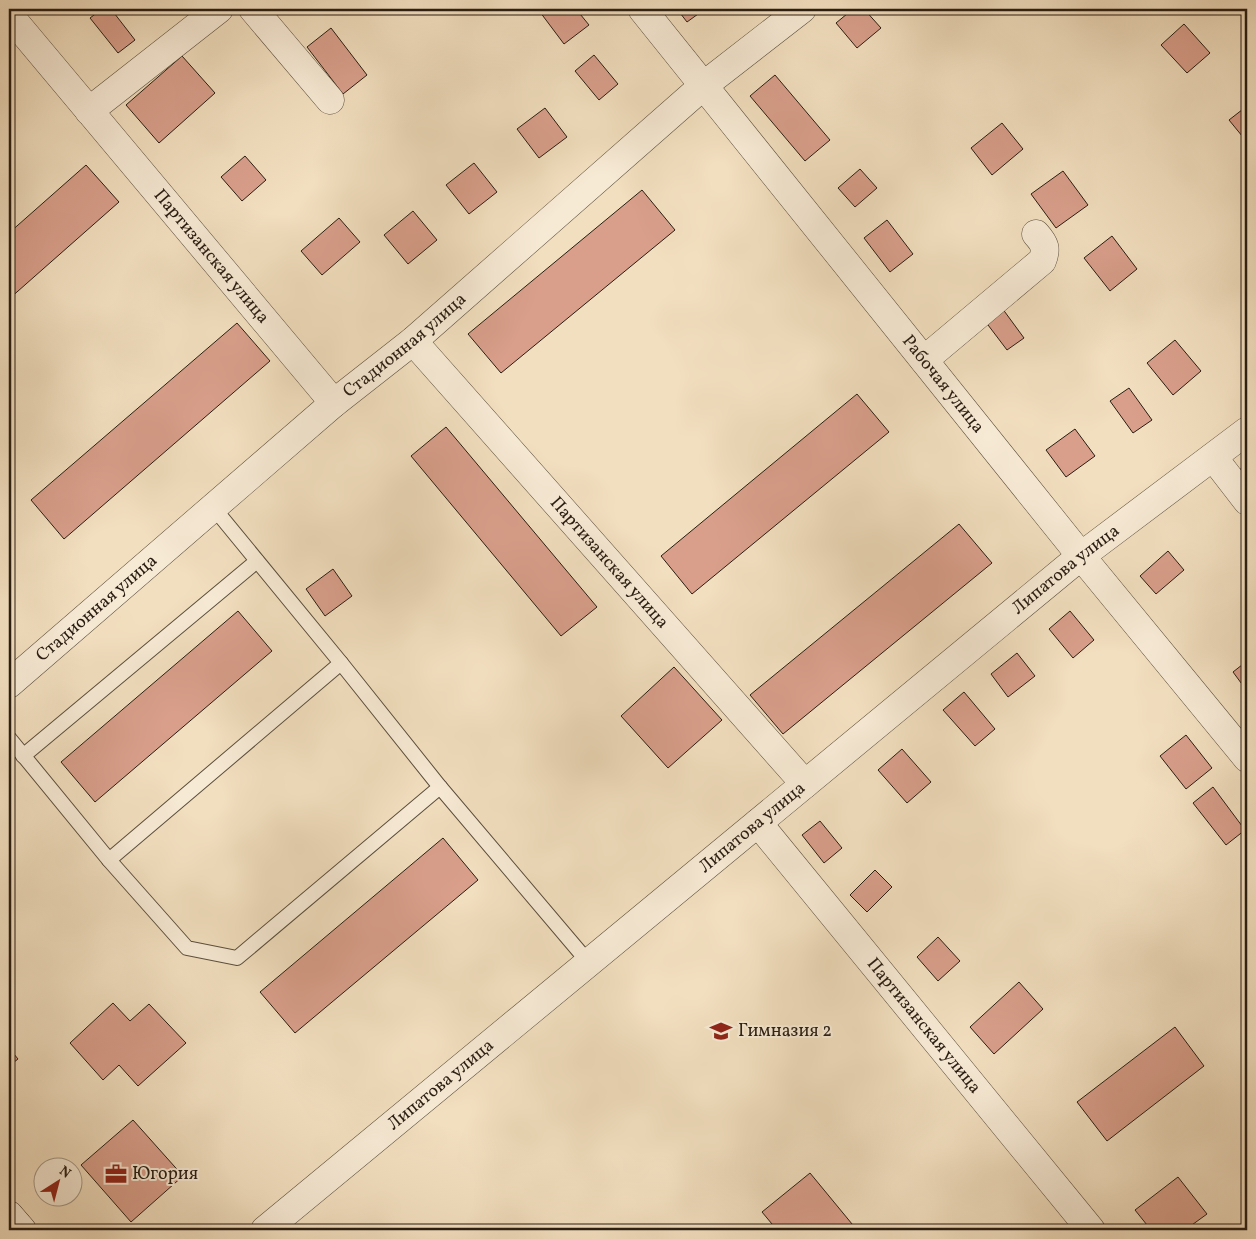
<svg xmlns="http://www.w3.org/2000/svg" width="1256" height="1239" viewBox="0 0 1256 1239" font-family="Vollkorn,serif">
  <rect width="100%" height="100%" fill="#f2dfbf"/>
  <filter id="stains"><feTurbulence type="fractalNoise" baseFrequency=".004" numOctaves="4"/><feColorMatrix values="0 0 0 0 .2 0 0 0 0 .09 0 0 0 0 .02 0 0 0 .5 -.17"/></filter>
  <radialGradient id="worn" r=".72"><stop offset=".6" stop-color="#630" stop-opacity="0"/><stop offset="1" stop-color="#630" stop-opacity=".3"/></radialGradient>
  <g fill="#d99f8b" stroke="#291d12">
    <polygon points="102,9 111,9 135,40 118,53 90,18"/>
    <polygon points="544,9 576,9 589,25 564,44 540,12"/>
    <polygon points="677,9 705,9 687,22"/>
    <polygon points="853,9 864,9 881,28 857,48 836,23"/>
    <polygon points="1184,24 1210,53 1187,73 1161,45"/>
    <polygon points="331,28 367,75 343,94 307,47"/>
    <polygon points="594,55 618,84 599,100 575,71"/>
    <polygon points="182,56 215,93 159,143 126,105"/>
    <polygon points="775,75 830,140 805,161 750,96"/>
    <polygon points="1247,106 1247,142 1229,120"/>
    <polygon points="9,108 14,113 9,118"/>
    <polygon points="545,108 567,137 539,158 517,129"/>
    <polygon points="1002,123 1023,149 992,175 971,148"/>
    <polygon points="245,156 266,180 242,201 221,177"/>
    <polygon points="474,163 497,192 469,214 446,185"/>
    <polygon points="86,165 119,202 9,299 9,233"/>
    <polygon points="860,169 877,188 855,207 838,188"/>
    <polygon points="1063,171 1088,205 1056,228 1031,194"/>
    <polygon points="642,190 675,230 501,373 468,334"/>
    <polygon points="413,211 437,240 408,264 384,235"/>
    <polygon points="339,218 360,242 322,275 301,251"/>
    <polygon points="887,220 913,254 890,272 864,238"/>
    <polygon points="1112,236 1137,269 1110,291 1084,258"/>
    <polygon points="1002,308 1024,338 1007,350 985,321"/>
    <polygon points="237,323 270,361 64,539 31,500"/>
    <polygon points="1175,340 1201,371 1173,395 1147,363"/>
    <polygon points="1129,388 1152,420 1133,433 1110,401"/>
    <polygon points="857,394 889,432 692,594 661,556"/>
    <polygon points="446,427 597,607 561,636 411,456"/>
    <polygon points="1075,429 1095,456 1066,477 1046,450"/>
    <polygon points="1247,464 1247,483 1238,471"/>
    <polygon points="959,524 992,563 783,734 750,695"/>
    <polygon points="1168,551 1184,570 1156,594 1140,576"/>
    <polygon points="333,569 352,596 325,616 306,589"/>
    <polygon points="238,611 272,651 95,802 61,762"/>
    <polygon points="1070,611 1094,640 1073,658 1049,629"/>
    <polygon points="1017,653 1035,676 1008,697 991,674"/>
    <polygon points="1247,661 1247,691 1233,672"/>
    <polygon points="674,667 722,720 668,768 621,716"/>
    <polygon points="964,692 995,729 975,746 943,710"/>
    <polygon points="1186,735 1212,768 1186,789 1160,756"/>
    <polygon points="902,749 931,782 907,803 878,770"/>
    <polygon points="1213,787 1245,830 1226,845 1193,803"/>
    <polygon points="820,821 842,848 824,863 802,835"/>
    <polygon points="443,838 478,880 295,1033 260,992"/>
    <polygon points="1247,865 1247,875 1242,870"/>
    <polygon points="875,870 892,887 867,912 850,895"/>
    <polygon points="938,937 960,961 938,981 917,957"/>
    <polygon points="1019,982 1043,1009 994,1054 970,1027"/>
    <polygon points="113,1003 130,1021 149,1004 186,1043 138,1086 119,1065 103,1080 70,1043"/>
    <polygon points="1175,1027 1204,1066 1107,1141 1077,1102"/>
    <polygon points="9,1048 18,1059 9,1066"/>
    <polygon points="133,1120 183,1176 131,1222 81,1165"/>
    <polygon points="810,1173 857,1230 777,1230 762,1212"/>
    <polygon points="1178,1177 1207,1214 1185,1230 1151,1230 1135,1210"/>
  </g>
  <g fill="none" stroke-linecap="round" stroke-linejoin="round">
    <g stroke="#5b4e3d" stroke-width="16">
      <g id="lane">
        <polyline points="213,507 341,663 440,787 589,963"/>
        <polyline points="9,738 109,860 187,948 237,958 440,787"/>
        <polyline points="23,756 257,561"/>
        <polyline points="109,860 341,663"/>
      </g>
    </g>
    <g stroke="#5b4e3d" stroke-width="29">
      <g id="street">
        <polyline points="253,9 330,100"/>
        <path id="s1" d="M642 9 1081 556 1247 758"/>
        <path id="s2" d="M9 15 334 403"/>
        <polyline points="89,111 219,9"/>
        <path id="s3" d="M413 341 805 784"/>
        <path d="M924 360 1042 261C1047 249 1045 244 1036 234"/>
        <polyline points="1213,457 1247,501"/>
        <path id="s4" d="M9 684 334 403 413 341 703 86 802 9"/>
        <path id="s5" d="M758 823 1091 1230"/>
        <path id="s6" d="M265 1230 1081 556 1247 431"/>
      </g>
    </g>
    <g stroke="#291d12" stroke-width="29">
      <polyline id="secondary" points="9,1215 22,1230"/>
    </g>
    <use href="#lane" stroke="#f7ead5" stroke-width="14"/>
    <use href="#street" stroke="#f7ead5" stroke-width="28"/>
    <use href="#secondary" stroke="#f7ead5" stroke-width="28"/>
  </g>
  <defs>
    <g id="school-bare" transform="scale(1.725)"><path d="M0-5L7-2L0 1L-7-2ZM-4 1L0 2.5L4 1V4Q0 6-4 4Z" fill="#8f2418" stroke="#f7ead5" stroke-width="2.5" paint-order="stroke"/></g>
    <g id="office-bare" transform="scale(1.725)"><path d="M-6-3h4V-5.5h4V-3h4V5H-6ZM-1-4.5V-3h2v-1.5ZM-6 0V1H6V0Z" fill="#8f2418" stroke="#f7ead5" stroke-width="2.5" paint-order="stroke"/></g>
  </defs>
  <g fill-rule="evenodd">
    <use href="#school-bare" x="721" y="1031"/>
    <use href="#office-bare" x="116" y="1174"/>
  </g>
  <g text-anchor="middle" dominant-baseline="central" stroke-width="4" stroke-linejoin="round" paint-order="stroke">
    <g font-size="18" fill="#291d12" stroke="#f7ead5">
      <text stroke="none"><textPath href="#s2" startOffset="315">Партизанская улица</textPath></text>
      <text stroke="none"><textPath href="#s4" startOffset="521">Стадионная улица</textPath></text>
      <text stroke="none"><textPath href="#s1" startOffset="481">Рабочая улица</textPath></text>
      <text stroke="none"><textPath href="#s3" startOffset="296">Партизанская улица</textPath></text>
      <text stroke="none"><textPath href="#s6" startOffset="1038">Липатова улица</textPath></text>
      <text stroke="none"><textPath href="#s4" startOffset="116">Стадионная улица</textPath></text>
      <text stroke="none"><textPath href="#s6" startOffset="632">Липатова улица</textPath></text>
      <text stroke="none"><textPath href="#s5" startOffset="262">Партизанская улица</textPath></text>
      <text stroke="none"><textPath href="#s6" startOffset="228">Липатова улица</textPath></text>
    </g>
    <g font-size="18" fill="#291d12" stroke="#f7ead5" text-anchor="start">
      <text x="738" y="1031">Гимназия 2</text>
      <text x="132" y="1174">Югория</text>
    </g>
  </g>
  <rect width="1256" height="1239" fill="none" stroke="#f2dfbf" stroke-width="30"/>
  <rect x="10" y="10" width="1236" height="1219" fill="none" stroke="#291d12" stroke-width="2.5"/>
  <rect x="15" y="15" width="1226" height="1209" fill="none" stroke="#291d12"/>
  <g transform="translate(58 1182) rotate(36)"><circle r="24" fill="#f7ead5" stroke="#a59887"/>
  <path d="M0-4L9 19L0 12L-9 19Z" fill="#8f2418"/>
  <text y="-8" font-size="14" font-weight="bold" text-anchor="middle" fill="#291d12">N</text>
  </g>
  <rect width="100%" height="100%" filter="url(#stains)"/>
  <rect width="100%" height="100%" fill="url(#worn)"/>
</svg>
